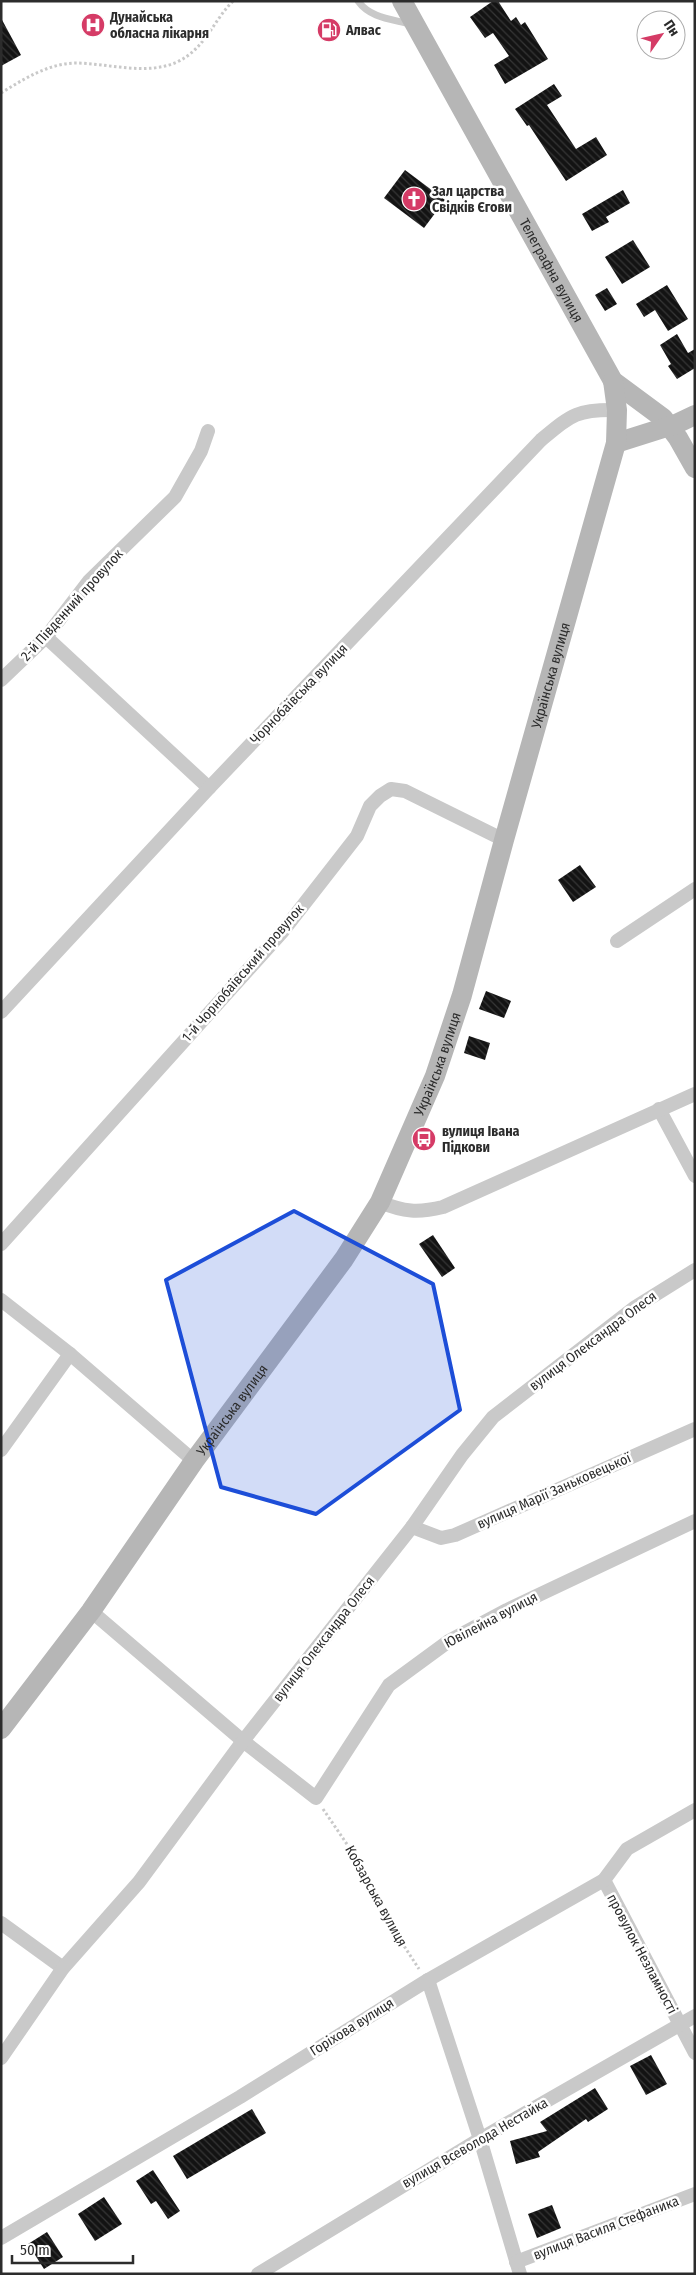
<svg xmlns="http://www.w3.org/2000/svg" width="696" height="2275" viewBox="0 0 696 2275" font-family="'Fira Sans Condensed',sans-serif">
  <defs>
    <pattern id="building-back-hatch" width="6" height="6" patternUnits="userSpaceOnUse" patternTransform="scale(1.25)"><rect width="6" height="6" fill="#131313"/><path d="M-1 5l2 2M0 0l6 6M5-1l2 2" fill="none" stroke="#363636"/></pattern>
  </defs>
  <rect width="100%" height="100%" fill="#fff"/>
  <g fill="url(#building-back-hatch)">
    <polygon points="493,1 498,1 511,21 516,17 521,25 525,22 548,59 505,84 494,65 509,56 493,33 485,38 470,17"/>
    <polygon points="1,18 21,55 1,66"/>
    <polygon points="554,84 562,96 547,105 576,149 596,137 607,155 566,181 529,125 527,126 515,109"/>
    <polygon points="405,170 445,200 424,228 384,198"/>
    <polygon points="623,190 630,203 606,217 609,222 592,231 582,214"/>
    <polygon points="633,240 650,267 622,284 605,257"/>
    <polygon points="667,285 688,319 668,331 655,310 644,317 636,304"/>
    <polygon points="607,288 617,304 605,311 595,295"/>
    <polygon points="677,334 688,353 695,349 695,368 677,379 668,366 671,364 660,345"/>
    <polygon points="580,865 596,887 573,902 558,880"/>
    <polygon points="486,991 511,1001 504,1018 479,1009"/>
    <polygon points="469,1036 490,1043 485,1060 464,1053"/>
    <polygon points="433,1235 455,1268 442,1277 419,1244"/>
    <polygon points="651,2055 667,2084 646,2095 630,2066"/>
    <polygon points="595,2088 608,2109 588,2122 586,2119 538,2152 540,2157 516,2164 510,2141 547,2131 540,2122"/>
    <polygon points="252,2109 266,2133 187,2179 173,2156"/>
    <polygon points="153,2170 180,2211 168,2219 156,2201 151,2204 136,2181"/>
    <polygon points="104,2197 122,2224 95,2241 78,2214"/>
    <polygon points="552,2205 561,2228 537,2238 528,2214"/>
    <polygon points="47,2232 63,2257 44,2269 28,2244"/>
  </g>
  <g fill="none" stroke-linecap="round" stroke-linejoin="round">
    <g stroke="#c9c9c9" stroke-width="3" stroke-dasharray="2.5 2.5" stroke-linecap="butt">
      <path d="M1 93C24 79 47 64 75 63 107 63 146 76 177 62 205 49 213 21 233 1"/>
      <polyline points="323,1809 353,1853 380,1909 419,1969"/>
    </g>
    <path stroke="#c9c9c9" stroke-width="7" d="M358 1C370 18 391 19 410 24"/>
    <g stroke="#c9c9c9" stroke-width="14">
      <polyline points="46,637 209,788"/>
      <polyline points="1,680 46,637 89,581 175,497 201,451 208,431"/>
      <polyline points="617,941 695,889"/>
      <path d="M1 1012 209 788 541 440C571 415 577 409 617 410"/>
      <polyline points="659,1109 695,1176"/>
      <path d="M380 1202C404 1212 418 1213 443 1207L695 1094"/>
      <polyline points="1,1244 283,931 357,836 370,806 380,796 391,789 405,791 504,840"/>
      <polyline points="1,1300 70,1354 194,1461"/>
      <polyline points="1,1450 70,1354"/>
      <polyline points="412,1527 441,1538 455,1535 695,1429"/>
      <polyline points="91,1611 243,1741 316,1798 389,1685 449,1641 507,1610 695,1521"/>
      <polyline points="604,1880 695,2053"/>
      <polyline points="1,1923 63,1968"/>
      <polyline points="428,1980 480,2139 520,2274"/>
      <polyline points="1,2058 63,1968 139,1882 243,1741 412,1527 462,1455 493,1417 634,1308 695,1270"/>
      <polyline points="1,2238 240,2097 428,1980 604,1880 627,1849 695,1810"/>
      <polyline points="516,2262 695,2194"/>
      <polyline points="258,2274 480,2139 695,2016"/>
    </g>
    <g stroke="#b6b6b6" stroke-width="20">
      <path id="s1" d="M402 1 613 381 663 418 678 438 695 468"/>
      <polyline points="616,443 676,424 695,415"/>
      <path id="s2" d="M1 1729 91 1611 194 1461 344 1259 380 1202 435 1076 462 995 504 840 616 443 617 410 613 381"/>
    </g>
  </g>
  <path fill="#1d4ed8" fill-opacity="0.2" stroke="#1d4ed8" stroke-width="4" stroke-linejoin="round" d="M294 1211 433 1284 460 1410 316 1514 221 1487 166 1280Z"/>
  <defs>
    <g id="hospital-disc" transform="scale(1.25)"><circle r="9.5" fill="#d53b66" stroke="#fff"/><path d="M-5-5h3v3.5h4V-5h3V5h-3V1.5h-4V5h-3Z" fill="#fff"/></g>
    <g id="fuel-disc" transform="scale(1.25)"><circle r="9.5" fill="#d53b66" stroke="#fff"/><path d="M-5.5-6h7V0h2V4h1.3V-2.5L3-4.5l.8-.8L6-3V5H2.5V1h-1V6h-7ZM-4.2-4.7v3.2H.2V-4.7Z" fill="#fff"/></g>
    <g id="church-disc" transform="scale(1.25)"><circle r="9.5" fill="#d53b66" stroke="#fff"/><path d="M-1.2-6h2.4v3.5h3.3v2.4h-3.3V6h-2.4V-.1h-3.3v-2.4h3.3Z" fill="#fff"/></g>
    <g id="bus-disc" transform="scale(1.25)"><circle r="9.5" fill="#d53b66" stroke="#fff"/><path d="M-5-6H5V4H4V6H2V4H-2V6H-4V4H-5ZM-3.5-4V0h7V-4ZM-3.5 1.2v1.5H-2V1.2ZM2 1.2v1.5H3.5V1.2Z" fill="#fff"/></g>
  </defs>
  <g fill-rule="evenodd">
    <use href="#hospital-disc" x="93" y="25"/>
    <use href="#fuel-disc" x="329" y="30"/>
    <use href="#church-disc" x="414" y="199"/>
    <use href="#bus-disc" x="424" y="1139"/>
  </g>
  <g text-anchor="middle" dominant-baseline="central" stroke-width="5" stroke-linejoin="round" paint-order="stroke">
    <g font-size="14" font-weight="bold" fill="#2c2c2c" stroke="#fff" text-anchor="start">
      <text x="110" y="17">Дунайська<tspan x="110" dy="16">обласна лікарня</tspan></text>
      <text x="346" y="30">Алвас</text>
      <text x="432" y="191">Зал царства<tspan x="432" dy="16">Свідків Єгови</tspan></text>
      <text x="442" y="1131">вулиця Івана<tspan x="442" dy="16">Підкови</tspan></text>
    </g>
    <g font-size="14" fill="#2c2c2c" stroke="#fff">
      <text stroke="none"><textPath href="#s1" startOffset="308">Телеграфна вулиця</textPath></text>
      <text transform="translate(72 605) rotate(-48)">2-й Південний провулок</text>
      <text stroke="none"><textPath href="#s2" startOffset="1204">Українська вулиця</textPath></text>
      <text transform="translate(299 694) rotate(-46)">Чорнобаївська вулиця</text>
      <text transform="translate(243 973) rotate(-49)">1-й Чорнобаївський провулок</text>
      <text stroke="none"><textPath href="#s2" startOffset="799">Українська вулиця</textPath></text>
      <text transform="translate(593 1341) rotate(-37)">вулиця Олександра Олеся</text>
      <text stroke="none"><textPath href="#s2" startOffset="394">Українська вулиця</textPath></text>
      <text transform="translate(554 1491) rotate(-24)">вулиця Марії Заньковецької</text>
      <text transform="translate(491 1620) rotate(-28)">Ювілейна вулиця</text>
      <text transform="translate(324 1639) rotate(-52)">вулиця Олександра Олеся</text>
      <text transform="translate(376 1896) rotate(61)">Кобзарська вулиця</text>
      <text transform="translate(642 1954) rotate(62)">провулок Незламності</text>
      <text transform="translate(352 2027) rotate(-32)">Горіхова вулиця</text>
      <text transform="translate(475 2143) rotate(-30)">вулиця Всеволода Нестайка</text>
      <text transform="translate(606 2228) rotate(-21)">вулиця Василя Стефаника</text>
    </g>
  </g>
  <rect width="696" height="2275" fill="none" stroke="#2c2c2c" stroke-width="5"/>
  <g transform="translate(661 35) rotate(56)"><circle r="24" fill="#ffffff" stroke="#ababab"/>
  <path d="M0-4L9 19L0 12L-9 19Z" fill="#d53b66"/>
  <text y="-8" font-size="14" font-weight="bold" text-anchor="middle" fill="#2c2c2c">Пн</text>
  </g>
  <path d="M12 2255v8h121v-8" fill="none" stroke="#2c2c2c" stroke-width="2.5"/>
  <text x="20" y="2255" font-size="15" fill="#2c2c2c" stroke="#ffffff" stroke-width="4" paint-order="stroke">50 m</text>
</svg>
